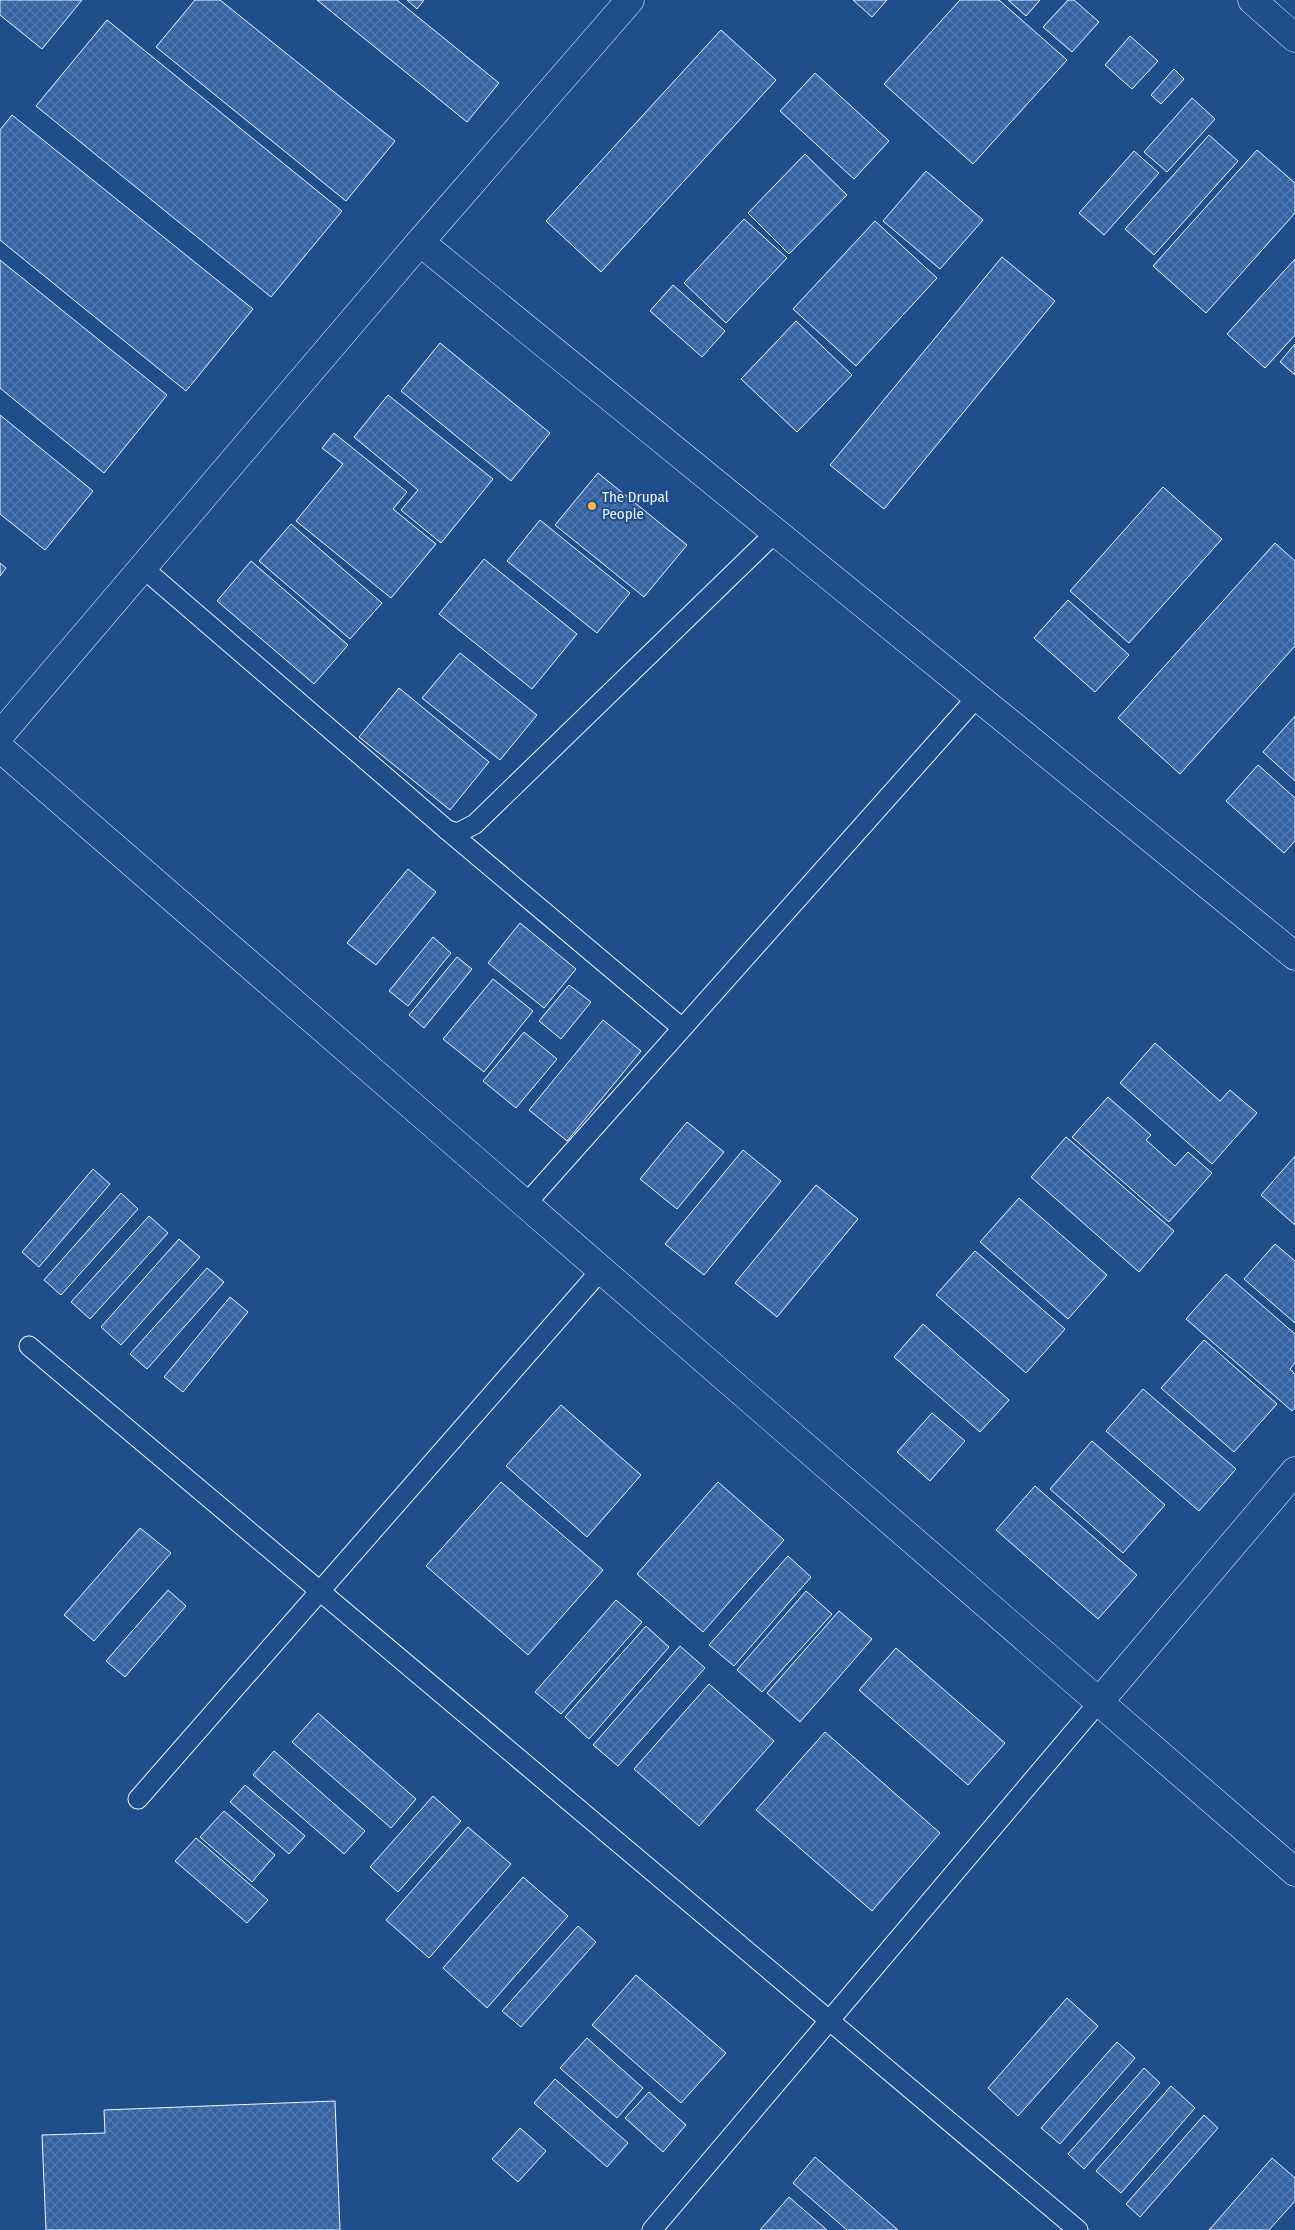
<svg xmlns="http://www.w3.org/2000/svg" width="1295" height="2230" viewBox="0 0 1295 2230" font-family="'Fira Sans Condensed',sans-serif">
  <defs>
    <pattern id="building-cross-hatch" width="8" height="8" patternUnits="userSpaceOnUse" patternTransform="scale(1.25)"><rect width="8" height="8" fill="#3563a3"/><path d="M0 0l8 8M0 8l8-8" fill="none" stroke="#537ab1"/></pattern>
  </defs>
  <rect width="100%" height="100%" fill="#1f4e8c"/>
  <g fill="url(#building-cross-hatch)" stroke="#f2f6ff">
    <polygon points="0,0 82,0 42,49 0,15"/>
    <polygon points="195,0 220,0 395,141 346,201 156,47"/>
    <polygon points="317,0 397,0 499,83 467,122"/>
    <polygon points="407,0 424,0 417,9"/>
    <polygon points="853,0 887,0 872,17"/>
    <polygon points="960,0 999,0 1067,60 973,164 884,84"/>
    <polygon points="1008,0 1040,0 1026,16"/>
    <polygon points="1068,0 1074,0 1099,22 1072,52 1043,27"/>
    <polygon points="107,20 342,211 271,297 36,106"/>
    <polygon points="721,30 776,80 601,272 546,221"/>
    <polygon points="1130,36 1158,61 1132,89 1105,65"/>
    <polygon points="1174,69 1184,79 1161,104 1151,95"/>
    <polygon points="815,73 889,141 854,179 780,111"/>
    <polygon points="1192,98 1215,119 1167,172 1144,152"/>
    <polygon points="12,115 253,309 186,391 0,240 0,130"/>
    <polygon points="1209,135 1238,161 1154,255 1125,229"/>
    <polygon points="1257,150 1295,183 1295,213 1206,313 1153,266"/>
    <polygon points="1134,151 1159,173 1104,235 1079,213"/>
    <polygon points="805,154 847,195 789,254 748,213"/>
    <polygon points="926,171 983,220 940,269 883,221"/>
    <polygon points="744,219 787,258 726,323 684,283"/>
    <polygon points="875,221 937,278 856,366 793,309"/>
    <polygon points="1002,257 1055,301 884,509 830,465"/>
    <polygon points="1295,259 1295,335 1265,368 1227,334"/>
    <polygon points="0,260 167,395 104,473 0,388"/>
    <polygon points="673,285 725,331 702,357 650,311"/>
    <polygon points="796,321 852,375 797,432 741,379"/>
    <polygon points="440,343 550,433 511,481 401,391"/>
    <polygon points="1295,344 1295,375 1280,362"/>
    <polygon points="388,395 493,479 441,543 401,510 418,490 354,437"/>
    <polygon points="0,415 93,491 45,550 0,514"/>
    <polygon points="334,433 407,492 393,509 436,544 391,598 296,521 343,464 322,448"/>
    <polygon points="598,473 687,545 644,597 555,525"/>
    <polygon points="1163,487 1222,539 1129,643 1070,591"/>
    <polygon points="540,520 630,593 597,633 507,561"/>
    <polygon points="291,524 382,603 350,639 259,561"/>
    <polygon points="1275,543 1295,561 1295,646 1180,774 1118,718"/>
    <polygon points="484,559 577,634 532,689 439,614"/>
    <polygon points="251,561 348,645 314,684 217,601"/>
    <polygon points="0,563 6,568 0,576"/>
    <polygon points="1068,600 1129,655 1095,692 1034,638"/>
    <polygon points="460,653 537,715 500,760 422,698"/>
    <polygon points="399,688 489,762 450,810 359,737"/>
    <polygon points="1295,716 1295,781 1263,752"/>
    <polygon points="1258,765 1295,798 1295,841 1284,853 1226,801"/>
    <polygon points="408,869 436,892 376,965 347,943"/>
    <polygon points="520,923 576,969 544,1008 488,963"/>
    <polygon points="433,937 451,953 408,1006 389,991"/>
    <polygon points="457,957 472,969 424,1028 409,1015"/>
    <polygon points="493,979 533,1011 484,1072 443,1039"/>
    <polygon points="569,985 591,1002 561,1039 539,1021"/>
    <polygon points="603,1020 641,1051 567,1141 529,1110"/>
    <polygon points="524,1032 557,1059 516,1108 483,1081"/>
    <polygon points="1155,1043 1220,1101 1230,1090 1257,1113 1212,1164 1120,1083"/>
    <polygon points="1108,1097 1151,1135 1146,1140 1175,1166 1188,1152 1212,1173 1169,1222 1072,1137"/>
    <polygon points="687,1122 724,1152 677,1209 640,1179"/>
    <polygon points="1066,1137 1174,1231 1139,1272 1031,1177"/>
    <polygon points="743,1150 781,1181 704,1275 665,1244"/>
    <polygon points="1295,1156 1295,1225 1261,1195"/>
    <polygon points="93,1169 110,1184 39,1267 22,1252"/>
    <polygon points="816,1185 858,1219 777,1317 735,1283"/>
    <polygon points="121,1193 138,1209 61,1295 44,1280"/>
    <polygon points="1019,1198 1107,1275 1068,1319 980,1242"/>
    <polygon points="149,1216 168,1233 90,1319 71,1302"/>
    <polygon points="179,1239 200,1257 121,1345 101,1327"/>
    <polygon points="1275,1244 1295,1261 1295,1323 1244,1279"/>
    <polygon points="975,1251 1065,1329 1026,1373 936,1295"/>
    <polygon points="207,1268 224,1282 147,1369 130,1354"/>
    <polygon points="1226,1274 1295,1334 1295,1363 1290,1369 1295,1374 1295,1407 1292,1411 1186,1319"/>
    <polygon points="230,1297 248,1312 183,1392 164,1377"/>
    <polygon points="923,1324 1009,1400 980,1432 894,1357"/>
    <polygon points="1204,1340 1277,1404 1234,1452 1161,1388"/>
    <polygon points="1143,1389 1236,1469 1199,1511 1106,1431"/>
    <polygon points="561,1405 641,1475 587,1537 506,1466"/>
    <polygon points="932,1413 965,1441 930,1481 897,1452"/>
    <polygon points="1092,1441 1165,1505 1123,1553 1050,1489"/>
    <polygon points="501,1482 603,1570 528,1655 426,1566"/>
    <polygon points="718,1482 784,1540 703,1632 637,1574"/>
    <polygon points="1035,1486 1137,1575 1098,1619 996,1530"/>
    <polygon points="140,1528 171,1553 94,1641 64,1615"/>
    <polygon points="788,1556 811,1577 734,1666 709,1645"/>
    <polygon points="168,1590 186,1606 125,1677 106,1661"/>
    <polygon points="806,1591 832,1614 762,1692 737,1670"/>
    <polygon points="616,1600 642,1622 561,1714 535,1692"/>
    <polygon points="839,1611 872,1639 800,1722 767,1693"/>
    <polygon points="646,1626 669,1647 589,1739 565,1717"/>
    <polygon points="680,1646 705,1668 618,1766 593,1745"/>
    <polygon points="896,1648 1005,1743 968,1785 859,1690"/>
    <polygon points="709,1684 774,1741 699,1826 634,1769"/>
    <polygon points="318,1713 416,1799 391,1828 292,1742"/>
    <polygon points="825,1732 940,1833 872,1911 756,1810"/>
    <polygon points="274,1751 365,1831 344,1854 253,1775"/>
    <polygon points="245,1785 305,1836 289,1854 230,1802"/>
    <polygon points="433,1796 461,1821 398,1892 370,1867"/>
    <polygon points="224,1811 275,1855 252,1882 200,1837"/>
    <polygon points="468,1827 511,1864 429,1958 386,1920"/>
    <polygon points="196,1838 268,1900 247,1923 175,1861"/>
    <polygon points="523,1877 568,1916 487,2008 443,1968"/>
    <polygon points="578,1926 596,1942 521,2027 502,2011"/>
    <polygon points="636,1975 726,2053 681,2103 592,2025"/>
    <polygon points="1067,1998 1098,2026 1018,2116 988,2088"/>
    <polygon points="587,2038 643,2088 617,2118 560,2068"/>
    <polygon points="1117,2042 1135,2058 1060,2144 1041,2128"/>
    <polygon points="1144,2068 1160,2083 1084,2169 1068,2154"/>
    <polygon points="555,2079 628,2143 607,2167 534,2103"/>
    <polygon points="1171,2086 1195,2108 1121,2193 1096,2171"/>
    <polygon points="649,2092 686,2125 663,2152 625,2118"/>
    <polygon points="335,2101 340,2230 46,2230 42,2135 105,2133 104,2110"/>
    <polygon points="1204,2115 1218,2128 1140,2217 1126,2204"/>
    <polygon points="520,2128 546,2151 518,2182 492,2159"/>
    <polygon points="815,2157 898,2230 847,2230 793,2183"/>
    <polygon points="1272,2158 1295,2178 1295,2201 1269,2230 1209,2230"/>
    <polygon points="789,2197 827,2230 760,2230"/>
  </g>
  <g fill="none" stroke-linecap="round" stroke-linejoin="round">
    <g stroke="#f2f6ff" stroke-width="21">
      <g id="lane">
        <polyline points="143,568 439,823 447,830 458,833 475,824 777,531"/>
        <polyline points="447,830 682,1028"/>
        <polyline points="526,1204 978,696"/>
        <polyline points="29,1346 1078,2230"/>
        <polyline points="138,1799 601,1270"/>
        <polyline points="652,2230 1099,1702"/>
      </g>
    </g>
    <g stroke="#f2f6ff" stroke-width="29">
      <g id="street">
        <polyline points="1252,0 1295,38"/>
        <polyline points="420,242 1295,956"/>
        <polyline points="0,735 420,242 630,0"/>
        <polyline points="0,748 1295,1872"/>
        <polyline points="1099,1702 1295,1471"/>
      </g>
    </g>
    <use href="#lane" stroke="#1f4e8c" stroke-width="19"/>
    <use href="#street" stroke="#1f4e8c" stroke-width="28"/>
  </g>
  <circle fill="#ffb74d" stroke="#1f4e8c" stroke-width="2" cx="592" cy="506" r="5"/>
  <g text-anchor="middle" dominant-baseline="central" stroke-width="4" stroke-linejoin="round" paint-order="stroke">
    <g font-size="15" fill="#f2f6ff" stroke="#1f4e8c" text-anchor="start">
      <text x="602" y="497">The Drupal<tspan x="602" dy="17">People</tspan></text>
    </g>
  </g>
</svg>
